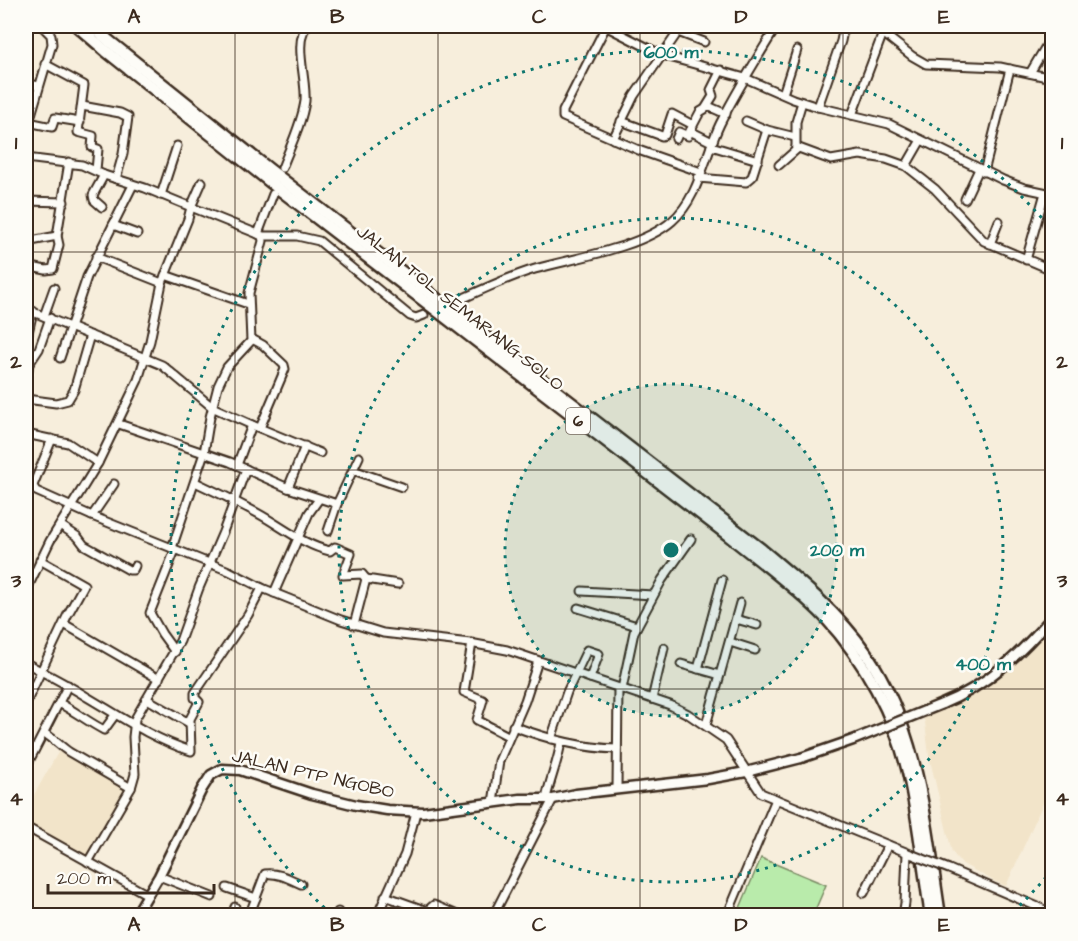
<svg xmlns="http://www.w3.org/2000/svg" width="1078" height="941" viewBox="0 0 1078 941" font-family="'Architects Daughter',sans-serif">
  <rect width="100%" height="100%" fill="#f7eedc"/>
  <filter id="ink" filterUnits="userSpaceOnUse"><feTurbulence type="fractalNoise" baseFrequency=".0167" numOctaves="2"/><feDisplacementMap in="SourceGraphic" scale="12" xChannelSelector="R" yChannelSelector="G"/><feConvolveMatrix kernelMatrix="1 2 1 2 8 2 1 2 1" color-interpolation-filters="sRGB"/></filter>
  <g filter="url(#ink)">
    <g fill="#f2e4c9">
      <polygon points="1047,616 1052,620 1052,783 1006,886 994,881 961,863 952,852 929,756 925,722 917,707 983,679 1014,650"/>
      <polygon points="60,749 129,788 88,858 26,822 26,809"/>
    </g>
    <polygon fill="#b9ebab" stroke="#7a8a64" stroke-width="1.5" points="761,858 826,885 813,915 737,915"/>
    <g fill="none" stroke-linecap="round" stroke-linejoin="round">
      <g stroke="#3b2a1e" stroke-width="11">
        <g id="minor">
          <polyline points="874,26 912,56 926,64 1000,67 1052,78"/>
          <polyline points="45,64 84,85 78,132 93,136 92,147 98,149 96,170"/>
          <polyline points="1030,73 1052,36"/>
          <polyline points="26,83 38,86"/>
          <polyline points="783,94 797,50"/>
          <polyline points="82,106 120,113 128,117 123,154 116,179"/>
          <polyline points="708,106 726,114"/>
          <polyline points="818,107 841,41 844,26"/>
          <polyline points="852,115 883,33"/>
          <polyline points="621,121 662,136 665,135 672,114 693,125"/>
          <polyline points="746,121 767,130"/>
          <polyline points="28,122 52,127 55,118 80,122"/>
          <polyline points="26,132 52,44 51,35 42,26"/>
          <polyline points="613,139 634,96 678,32 704,42"/>
          <polyline points="676,139 679,132 688,136 690,131"/>
          <polyline points="712,142 690,131 700,112 705,109 713,96 711,90 721,70"/>
          <polyline points="711,146 758,160"/>
          <polyline points="796,147 831,160 860,155 886,159 906,166 935,189 984,241 1052,270"/>
          <polyline points="26,158 82,165 104,175 145,188 191,207 188,219 162,283 150,341 138,380 98,463 50,541 26,591"/>
          <polyline points="779,165 796,150 796,122 802,102"/>
          <polyline points="906,166 921,140"/>
          <path d="M282 168C290 147 302 123 305 101 307 80 293 42 307 26"/>
          <polyline points="701,172 641,151 563,117 563,111 605,28 609,28 662,55 745,78 793,99 818,107 889,124 1003,180 1024,188 1052,194"/>
          <polyline points="984,172 1010,69"/>
          <polyline points="698,178 746,182 752,177 767,130 795,137"/>
          <polyline points="161,195 177,146"/>
          <polyline points="965,199 979,169"/>
          <polyline points="26,201 64,202"/>
          <polyline points="102,207 94,200 93,195 104,175"/>
          <polyline points="113,225 137,234"/>
          <polyline points="258,234 273,194"/>
          <polyline points="262,236 297,236 319,241 410,316 416,318 424,315"/>
          <polyline points="26,242 57,236 69,162"/>
          <polyline points="990,244 999,221"/>
          <polyline points="96,257 162,283"/>
          <polyline points="1026,260 1045,193"/>
          <polyline points="26,266 46,270 53,269 59,245 57,236"/>
          <polyline points="165,275 248,304"/>
          <path d="M455 302C481 290 508 277 535 269 574 258 641 248 672 221 699 198 705 155 720 124 737 90 757 58 777 26"/>
          <polyline points="26,309 162,365 212,407 252,425 320,453"/>
          <polyline points="44,316 54,288"/>
          <polyline points="26,334 28,333 33,311"/>
          <polyline points="252,339 263,345 284,365 285,369 260,428"/>
          <polyline points="60,358 87,277 133,185"/>
          <polyline points="26,379 29,364 39,349 50,318"/>
          <polyline points="26,399 56,403 68,400 74,390 90,335"/>
          <polyline points="119,424 230,462 288,488 337,504 359,457"/>
          <polyline points="26,434 68,443 98,463"/>
          <polyline points="52,439 34,483 33,486 36,491 92,516 229,571 262,588 341,620 383,633 470,643 507,650 670,705 688,714 726,740 761,793 913,855"/>
          <polyline points="237,465 252,425"/>
          <polyline points="353,470 402,487"/>
          <path d="M195 482C215 491 239 503 259 514 281 526 305 546 330 551L335 547 351 554 343 575 362 574 366 579 354 625"/>
          <polyline points="288,488 305,446"/>
          <polyline points="92,516 114,484"/>
          <polyline points="60,525 78,537 84,545 129,570 133,570 135,566"/>
          <polyline points="328,531 337,504"/>
          <polyline points="172,548 204,453 210,417 218,386 227,367 251,341 249,293 263,241 262,236 258,234 191,207 202,182"/>
          <polyline points="366,579 398,584"/>
          <polyline points="582,591 653,595"/>
          <polyline points="274,593 309,513 319,499"/>
          <polyline points="578,608 637,626"/>
          <polyline points="736,619 757,625"/>
          <polyline points="64,624 159,679"/>
          <polyline points="730,642 755,650"/>
          <polyline points="472,643 464,692 483,700 477,720 508,736"/>
          <polyline points="175,652 162,634 150,613 175,550"/>
          <path d="M26 663C46 674 67 684 87 697 121 717 153 739 191 751L190 719 199 702 195 698V693L248 615 262 588"/>
          <polyline points="681,664 720,675"/>
          <polyline points="698,669 722,580"/>
          <polyline points="622,689 634,632 662,580 691,539"/>
          <polyline points="147,699 189,723"/>
          <polyline points="652,699 664,648"/>
          <polyline points="26,703 68,614 84,585 40,560"/>
          <path d="M59 703C75 711 88 722 104 730L115 715"/>
          <polyline points="706,725 740,603"/>
          <path d="M513 726C547 739 581 748 617 749"/>
          <path d="M44 733C54 739 60 746 69 752L131 788"/>
          <polyline points="551,739 567,692 587,650 599,654 590,678"/>
          <polyline points="26,767 68,685"/>
          <polyline points="617,789 618,688"/>
          <path d="M546 799C550 779 558 762 561 742"/>
          <polyline points="493,803 499,761 525,701 538,661"/>
          <polyline points="26,827 148,895"/>
          <polyline points="88,862 131,788 135,774 133,737 135,719 180,641 199,588 223,532 246,469"/>
          <polyline points="949,869 1052,913"/>
          <polyline points="159,876 212,897"/>
          <polyline points="227,888 256,898"/>
          <polyline points="864,893 888,845"/>
          <polyline points="385,896 427,911 434,905 460,916"/>
          <polyline points="232,916 235,907"/>
          <path d="M249 916 265 874C277 872 290 879 301 884"/>
          <polyline points="338,916 338,912"/>
          <polyline points="377,916 405,854 416,812"/>
          <polyline points="493,916 553,799"/>
          <polyline points="727,916 776,799"/>
          <polyline points="903,916 905,903 907,853"/>
        </g>
      </g>
      <g stroke="#3b2a1e" stroke-width="13">
        <g id="major">
          <path d="M942 704C987 686 1021 653 1052 617"/>
          <polyline points="135,916 159,876 202,789 211,775 222,769 240,770 312,794 356,805 387,810 423,812 520,799 553,799 576,794 708,779 746,772 801,758"/>
        </g>
      </g>
      <g stroke="#3b2a1e" stroke-width="15">
        <g id="highway">
          <path d="M77 26 106 51 279 189 728 535C760 561 796 587 825 617 865 660 894 715 908 772 919 819 923 868 931 916"/>
          <path d="M92 26 109 41 270 170 762 550C799 581 838 613 866 653 919 731 926 825 940 916"/>
        </g>
      </g>
      <use href="#minor" stroke="#fdfcf7" stroke-width="7"/>
      <use href="#major" stroke="#fdfcf7" stroke-width="8"/>
      <use href="#highway" stroke="#fdfcf7" stroke-width="10"/>
      <g stroke="#3b2a1e" stroke-width="11" stroke-linecap="butt">
        <polyline id="minor-bridge" points="913,855 949,869"/>
      </g>
      <g stroke="#3b2a1e" stroke-width="13" stroke-linecap="butt">
        <polyline id="major-bridge" points="801,758 853,740 942,704"/>
      </g>
      <use href="#minor-bridge" stroke="#fdfcf7" stroke-width="7"/>
      <use href="#major-bridge" stroke="#fdfcf7" stroke-width="8"/>
    </g>
  </g>
  <path fill="none" stroke="#3b2a1e" stroke-width="1.5" stroke-opacity="0.55" d="M235 26V916M438 26V916M640 26V916M843 26V916M26 252H1052M26 470H1052M26 689H1052"/>
  <circle cx="671" cy="550" r="166" fill="#0f766e" fill-opacity=".12"/>
  <g fill="none" stroke="#0f766e" stroke-width="3" stroke-dasharray="3 6">
    <circle cx="671" cy="550" r="166"/>
    <circle cx="671" cy="550" r="332"/>
    <path d="M1052 870A498 498 0 0 1 1011 914M331 914A498 498 0 1 1 1052 230"/>
  </g>
  <g text-anchor="middle" dominant-baseline="central" stroke-width="5" stroke-linejoin="round" paint-order="stroke">
    <rect fill="#fdfcf7" stroke="#75695f" stroke-width="1.5" x="566" y="408" width="24" height="26" rx="4.5"/>
    <g font-size="16" font-weight="bold" fill="#3b2a1e">
      <text x="578" y="421">6</text>
    </g>
    <g font-size="18" fill="#3b2a1e" stroke="#fdfcf7">
      <text transform="translate(460 308) rotate(38)">JALAN TOL SEMARANG–SOLO</text>
      <text transform="translate(313 774) rotate(13)">JALAN PTP NGOBO</text>
    </g>
  </g>
  <circle cx="671" cy="550" r="9" fill="#0f766e" stroke="#fdfcf7" stroke-width="3"/>
  <g font-size="18" text-anchor="middle" font-weight="bold" fill="#0f766e" stroke="#fdfcf7" stroke-width="5" stroke-linejoin="round" paint-order="stroke">
    <text x="671" y="58">600 m</text>
    <text x="837" y="556">200 m</text>
    <text x="983" y="670">400 m</text>
  </g>
  <rect width="1078" height="941" fill="none" stroke="#fdfcf7" stroke-width="66"/>
  <path d="M48 884v9h166v-9" fill="none" stroke="#3b2a1e" stroke-width="3"/>
  <text x="57" y="884" font-size="18" fill="#3b2a1e" stroke="#fdfcf7" stroke-width="4.5" paint-order="stroke">200 m</text>
  <rect x="33" y="33" width="1012" height="875" fill="none" stroke="#3b2a1e" stroke-width="2"/>
  <g font-size="20" text-anchor="middle" font-weight="bold" fill="#3b2a1e">
    <text x="134" y="23">A</text>
    <text x="337" y="23">B</text>
    <text x="539" y="23">C</text>
    <text x="741" y="23">D</text>
    <text x="944" y="23">E</text>
    <text x="16" y="149">1</text>
    <text x="1062" y="149">1</text>
    <text x="16" y="368">2</text>
    <text x="1062" y="368">2</text>
    <text x="16" y="587">3</text>
    <text x="1062" y="587">3</text>
    <text x="16" y="805">4</text>
    <text x="1062" y="805">4</text>
    <text x="134" y="931">A</text>
    <text x="337" y="931">B</text>
    <text x="539" y="931">C</text>
    <text x="741" y="931">D</text>
    <text x="944" y="931">E</text>
  </g>
</svg>
